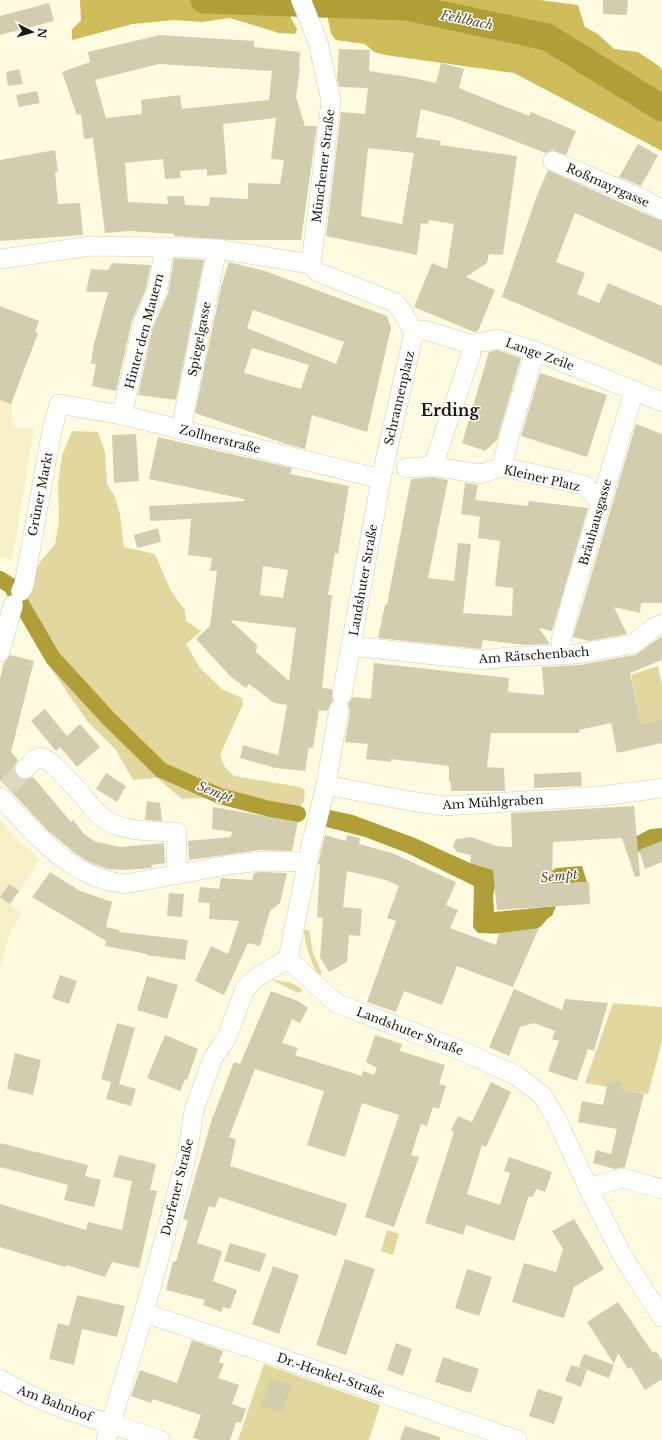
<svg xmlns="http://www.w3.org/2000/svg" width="662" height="1440" viewBox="0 0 662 1440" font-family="'Libre Baskerville',serif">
  <rect width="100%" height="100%" fill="#fffbe1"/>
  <g fill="#f6efc7">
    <polygon points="2,307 39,321 35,331 38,333 29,357 26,355 18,376 21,377 11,405 13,427 34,429 12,559 0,557 0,313"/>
    <polygon points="0,820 15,837 40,860 10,904 22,913 9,935 0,968"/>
  </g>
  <g fill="#e1d79f">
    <polygon points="72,431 98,432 105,452 107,484 114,495 120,514 124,547 155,554 171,591 185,610 186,621 201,631 186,644 200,668 222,689 242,698 243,704 220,755 225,767 234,776 300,787 305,790 304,801 299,808 242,796 182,799 157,778 133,780 116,750 88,722 47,663 29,632 28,625 19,608 29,583 41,561 55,544 59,523 58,485 62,456"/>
    <polygon points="658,666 662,685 662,719 641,724 631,675"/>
    <path d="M304 930H309L313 953 322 973 318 975C311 962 305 945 304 930Z"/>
    <polygon points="270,979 291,983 302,989 302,991 298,993"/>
    <polygon points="613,1003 662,1007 662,1041 648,1094 585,1083"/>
    <polygon points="387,1230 399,1234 393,1255 381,1251"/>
    <polygon points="264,1364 380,1405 369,1440 238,1440"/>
  </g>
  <g fill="#cebd5a">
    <polygon points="80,0 281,0 297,29 295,34 279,33 230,18 202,22 174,20 133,24 72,40 72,29 81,21"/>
    <polygon points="324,0 539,0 578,5 585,27 598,34 614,49 638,52 659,66 662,70 662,151 514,73 385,55 374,52 365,44 336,40 331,34"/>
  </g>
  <g fill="#b09f39">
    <path d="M311 806 353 815 415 838 470 863 494 870 511 886 495 887 493 896 494 912 556 906 552 916C545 918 544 926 538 928 524 934 493 934 478 933L473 927 474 886 407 853 365 837 284 816 278 810C290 806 297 812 311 806Z"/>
    <polygon points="582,866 587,882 533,885 556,868"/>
  </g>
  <polygon fill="#fffbe1" points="311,804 329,808 325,829 301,823 305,806"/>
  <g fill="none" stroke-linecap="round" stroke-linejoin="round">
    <g stroke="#b09f39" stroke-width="16">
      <polyline points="0,579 11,586 53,658 108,718 161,770 220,796 270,809 298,814"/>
      <polyline points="639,844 652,837 662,836"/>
    </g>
    <polyline stroke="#b09f39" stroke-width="27" points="204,0 407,7 547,37 662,108"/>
  </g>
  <g fill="#d2cdae" fill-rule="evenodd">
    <polygon points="603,0 628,0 627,15 603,14"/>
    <polygon points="49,3 54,21 0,35 0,16"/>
    <path d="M160 35 254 41V47L300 52 299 69H300L296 97 305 126H317L301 240H232L174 236V234L130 231 105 233 93 138 84 139 81 114 77 115 62 72 90 62 88 52ZM159 64 272 71 269 100 182 109 180 95 141 100 142 114 106 118 95 80ZM276 118 271 159 284 160 280 184 248 183V199L210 197 209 206 185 205 184 196H167L168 204 128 202 125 163 163 159 165 179 181 178 180 171 207 169V176L227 174 223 124Z"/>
    <path d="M339 49 370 50 369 71 408 77 436 83 441 63 464 69 459 88 529 116 531 112 576 131 566 155 552 150 546 153 454 118 421 109 416 137 441 141 440 145 517 156 503 255 489 254 487 263 466 277 495 290 478 331 474 332 414 307 432 263 447 269 454 224 429 220 428 224 421 223 417 255 326 236 341 112 365 114 368 88 339 87 337 79ZM368 148 414 153 402 224 361 216Z"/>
    <polygon points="19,69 23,84 8,86 6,72"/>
    <polygon points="37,91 40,103 19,107 16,95"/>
    <polygon points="638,144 658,155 641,186 619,177"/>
    <polygon points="55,150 58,172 55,172 58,204 80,203 83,235 0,241 0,160"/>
    <polygon points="548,170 662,221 662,252 575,213 556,262 585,273 577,294 599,303 608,283 662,306 662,366 502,297 536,198"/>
    <polygon points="174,258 204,260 176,400 138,395 153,327 168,294"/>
    <path d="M229 262 265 271 387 316 391 328 367 432 312 415 305 449 286 444 195 413 221 287ZM253 310 344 342 336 364 247 328ZM252 348 309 365 301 389 244 373Z"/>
    <polygon points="112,263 151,265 146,289 132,321 116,391 92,386 96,364 91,364 93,348 108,292 86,292 91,269 108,270"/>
    <polygon points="0,306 39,321 35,332 38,333 11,404 0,400"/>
    <polygon points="497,350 521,358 497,440 485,451 462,443 489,352"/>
    <polygon points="540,373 607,395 587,457 521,436"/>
    <polygon points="636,424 662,434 662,603 641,603 640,613 614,607 627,634 589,641 573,637"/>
    <polygon points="136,434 139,481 114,483 112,435"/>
    <path d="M158 437 292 468 290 474 349 486 338 554 335 553 328 595H332L322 688 332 689 333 700 327 711 319 710 313 748 309 747 305 771 276 768 240 758 243 745 278 755 287 705 274 703 249 684 246 688 231 677 196 639 210 626 217 571H210L212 558 188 555 191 519 150 521 149 506 244 501V499L149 479ZM263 566 288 570 283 598 260 595ZM230 620 296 628 289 681 256 652 257 645Z"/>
    <polygon points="432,477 448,480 428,578 454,581 458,543 471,544 463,613 512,616 513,588 495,586 500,541 478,538 480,517 461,514 465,483 478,485 475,500 528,506 529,501 588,508 552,631 539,628 550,644 526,645 483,640 481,649 378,638 385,605 387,605 411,479"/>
    <polygon points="158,528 161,542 137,548 134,535"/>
    <polygon points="662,636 662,660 630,673 641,724 662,719 662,743 617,753 611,723 579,730 579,733 491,733 487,767 504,768 505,791 451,791 451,782 449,782 449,766 391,759 391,762 366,759 368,744 345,742 350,711 348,704 353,697 371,699 374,663 509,678 508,692 544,695 542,667 579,665 635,655"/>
    <polygon points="10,655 34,661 11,752 18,760 14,767 17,776 23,780 33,777 71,822 73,820 84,834 96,842 121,847 164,843 165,863 152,865 151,868 123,870 107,869 91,863 76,854 49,832 0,780 0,679 4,662"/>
    <polygon points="45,709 67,736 80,724 100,747 77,767 60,747 56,751 31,721"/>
    <polygon points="581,772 582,786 534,788 534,774"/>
    <polygon points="106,773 126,786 117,802 96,789"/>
    <polygon points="147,801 160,803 162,821 145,820"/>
    <polygon points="634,806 640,876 635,877 622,838 553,842 552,884 589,882 590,904 497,910 493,870 470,863 471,855 457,852 453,846 456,839 471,837 496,846 512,847 511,813"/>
    <polygon points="213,807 298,822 292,851 260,850 189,860 188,841 231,837 232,832 212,829"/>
    <polygon points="325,835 346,841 347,835 360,838 359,844 392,853 456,882 446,905 458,910 450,928 496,945 499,933 539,928 513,987 457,966 442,1005 404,991 396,1012 367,1002 396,921 387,918 399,886 386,880 347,871 343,907 362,909 360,936 349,935 347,962 329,972 320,957 323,918 317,917 320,864 318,864"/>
    <polygon points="662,841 662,862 645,869 639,850"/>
    <polygon points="50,872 80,891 112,902 106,927 119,930 119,932 188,940 185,960 146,955 147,954 105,946 106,941 32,897"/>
    <polygon points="262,872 287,873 280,903 270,911 260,946 248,943 224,995 195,981 211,946 228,954 239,921 209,919 210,903 198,902 200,887 219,889 221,878 252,880 254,873"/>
    <polygon points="9,884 19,891 10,904 0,897"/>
    <polygon points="169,893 184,894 182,917 167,916"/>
    <polygon points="60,975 77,981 69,1004 52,998"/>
    <polygon points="147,976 178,985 167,1019 137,1010"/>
    <polygon points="514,989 562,1010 565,999 608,1003 594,1051 588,1049 577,1081 548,1071 559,1041 552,1039 555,1031 534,1023 520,1027 509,1056 489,1047"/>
    <polygon points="271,991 298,1001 308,1008 300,1023 292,1019 282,1043 298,1048 295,1055 362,1076 363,1071 374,1075 377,1068 366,1062 375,1035 402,1044 400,1051 445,1065 439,1084 446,1086 439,1109 433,1107 427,1126 421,1124 411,1155 419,1157 394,1227 365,1217 399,1115 362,1103 345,1157 307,1145 324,1091 255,1069 229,1137 236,1139 230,1166 347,1204 336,1236 219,1197 215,1208 209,1206 197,1243 222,1251 213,1281 237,1290 230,1309 223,1307 221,1312 203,1305 205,1300 166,1290 173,1261 176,1262 188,1220 183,1219 212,1119 234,1062 240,1064"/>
    <polygon points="117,1023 135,1028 119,1084 136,1089 131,1106 106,1099 111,1082 101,1079"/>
    <polygon points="165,1035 198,1049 187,1080 185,1079 180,1091 147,1078"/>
    <polygon points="15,1053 41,1060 33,1095 7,1089"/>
    <polygon points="608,1080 622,1083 621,1089 644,1094 625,1167 615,1169 593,1163 596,1150 611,1154 617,1129 578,1122 582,1101 603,1105"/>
    <polygon points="491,1082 511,1092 486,1147 482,1145 467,1194 500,1205 510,1173 504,1171 509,1157 552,1172 545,1192 536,1189 533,1197 529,1196 514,1241 466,1225 463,1235 425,1223 454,1132 451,1130 458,1116 472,1122"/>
    <polygon points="0,1143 88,1165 85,1176 101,1180 94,1207 64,1200 68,1185 0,1167"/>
    <polygon points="119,1155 156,1164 150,1190 157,1191 139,1268 112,1262 105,1277 66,1265 65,1267 0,1247 0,1204 86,1230 88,1222 122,1230 132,1181 113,1177"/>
    <polygon points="574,1219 604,1269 574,1287 564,1318 512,1302 524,1263 556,1272 563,1249 552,1231"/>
    <polygon points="230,1243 266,1254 260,1272 224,1261"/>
    <polygon points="345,1259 375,1269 346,1355 316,1345"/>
    <polygon points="273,1266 299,1275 279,1334 252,1324"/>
    <polygon points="467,1269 492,1277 479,1316 455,1308"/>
    <polygon points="77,1295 125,1306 117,1337 82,1329 74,1365 49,1359 58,1323 69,1326"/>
    <polygon points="618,1302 653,1353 656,1351 662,1360 662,1379 645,1390 631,1367 628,1369 618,1353 614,1364 587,1322"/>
    <polygon points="192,1340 223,1351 219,1362 224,1364 218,1378 239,1385 232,1404 246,1409 241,1423 236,1422 230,1440 200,1440 193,1438 201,1415 153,1399 151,1403 131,1396 140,1370 177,1383"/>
    <polygon points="396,1343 412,1349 403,1376 387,1370"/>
    <polygon points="584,1354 614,1365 609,1378 579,1367"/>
    <polygon points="443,1357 479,1369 471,1393 435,1382"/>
    <polygon points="571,1365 587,1370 581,1387 565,1381"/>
    <polygon points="271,1378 292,1385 282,1413 261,1406"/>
    <polygon points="538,1389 563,1397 554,1424 529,1416"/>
    <polygon points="405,1426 440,1437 440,1440 400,1440"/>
  </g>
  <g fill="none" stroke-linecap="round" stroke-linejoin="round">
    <polyline stroke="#ddd9c1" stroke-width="19" stroke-dasharray="19 10" stroke-linecap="butt" points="7,787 25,769"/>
    <g stroke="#d1ccac" stroke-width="20">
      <g id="minor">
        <polyline points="301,0 318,42 331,101 311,264"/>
        <polyline points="553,161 643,199 662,210"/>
        <polyline points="0,259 91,246 165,247 217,249 311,264 317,272 394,302 401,310 414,332"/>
        <polyline points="414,332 425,330 470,344 498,339 535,351 662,402"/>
        <polyline points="122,415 143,323 157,292 165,247"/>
        <polyline points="181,429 217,249"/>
        <polyline points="433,466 471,354"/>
        <polyline points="502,467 510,433 535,351"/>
        <polyline points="406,468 433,466 480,474 502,467 584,485 600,501"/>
        <polyline points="21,591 24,585 52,430 59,404 122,415 381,479"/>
        <polyline points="351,646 481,660 509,657 577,654 633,644 653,628 662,624"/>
        <polyline points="0,652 13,605"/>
        <polyline points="564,654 561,641 570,606 634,391"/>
        <polyline points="342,695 381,479 414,332"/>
        <path d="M25 769 34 760 40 757C52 761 60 771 68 780 79 790 87 802 97 813 117 833 151 831 177 832L176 875"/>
        <polyline points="326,785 410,801 445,806 602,796 662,788"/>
        <path d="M0 797C38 836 68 877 125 884L228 865 261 861 307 862"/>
        <polyline points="288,959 336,1003 460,1050 517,1076 543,1096 557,1120 592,1196 623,1257 662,1317"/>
        <polyline points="288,959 310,850 326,785 339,709"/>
        <polyline points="588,1188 623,1178 662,1189"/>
        <polyline points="144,1313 260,1351 517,1440"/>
        <path d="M0 1379C49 1409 106 1421 160 1440"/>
        <polyline points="106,1440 144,1313 166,1233 187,1155 194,1110 213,1058 226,1039 245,989 257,977 288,959"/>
      </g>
    </g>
    <use href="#minor" stroke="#fff" stroke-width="19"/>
  </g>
  <g text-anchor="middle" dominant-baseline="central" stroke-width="3" stroke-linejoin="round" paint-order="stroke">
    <g font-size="12" fill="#1c1a0e" stroke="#fff">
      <text transform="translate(323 166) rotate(-83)">Münchener Straße</text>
      <text transform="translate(608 185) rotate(24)">Roßmayrgasse</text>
      <text transform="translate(144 331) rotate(-75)">Hinter den Mauern</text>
      <text transform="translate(199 339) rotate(-79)">Spiegelgasse</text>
      <text transform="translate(540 354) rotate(20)">Lange Zeile</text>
      <text transform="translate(399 398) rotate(-77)">Schrannenplatz</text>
      <text transform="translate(220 439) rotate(14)">Zollnerstraße</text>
      <text transform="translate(542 478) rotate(13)">Kleiner Platz</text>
      <text transform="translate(40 494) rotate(-79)">Grüner Markt</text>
      <text transform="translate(595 522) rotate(-74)">Bräuhausgasse</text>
      <text transform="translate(363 580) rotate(-80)">Landshuter Straße</text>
      <text transform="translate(534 655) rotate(-4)">Am Rätschenbach</text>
      <text transform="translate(493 802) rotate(-3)">Am Mühlgraben</text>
      <text transform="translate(410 1031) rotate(21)">Landshuter Straße</text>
      <text transform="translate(177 1187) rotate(-76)">Dorfener Straße</text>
      <text transform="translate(331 1375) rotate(19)">Dr.-Henkel-Straße</text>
      <text transform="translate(55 1403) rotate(21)">Am Bahnhof</text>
    </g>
    <g font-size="13" font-style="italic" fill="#564f26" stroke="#fff">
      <text transform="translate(467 20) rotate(12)">Fehlbach</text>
      <text transform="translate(215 792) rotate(21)">Sempt</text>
      <text transform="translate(559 876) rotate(-6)">Sempt</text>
    </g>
    <g font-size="16" font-weight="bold" fill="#1c1a0e" stroke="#fff">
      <text x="450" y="410">Erding</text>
    </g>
  </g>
  <g transform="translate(32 32) rotate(96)" stroke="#ffffff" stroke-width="3" paint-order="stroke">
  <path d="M0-3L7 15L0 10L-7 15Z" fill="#1c1a0e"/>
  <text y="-6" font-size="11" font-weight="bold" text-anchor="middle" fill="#1c1a0e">N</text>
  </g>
</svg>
